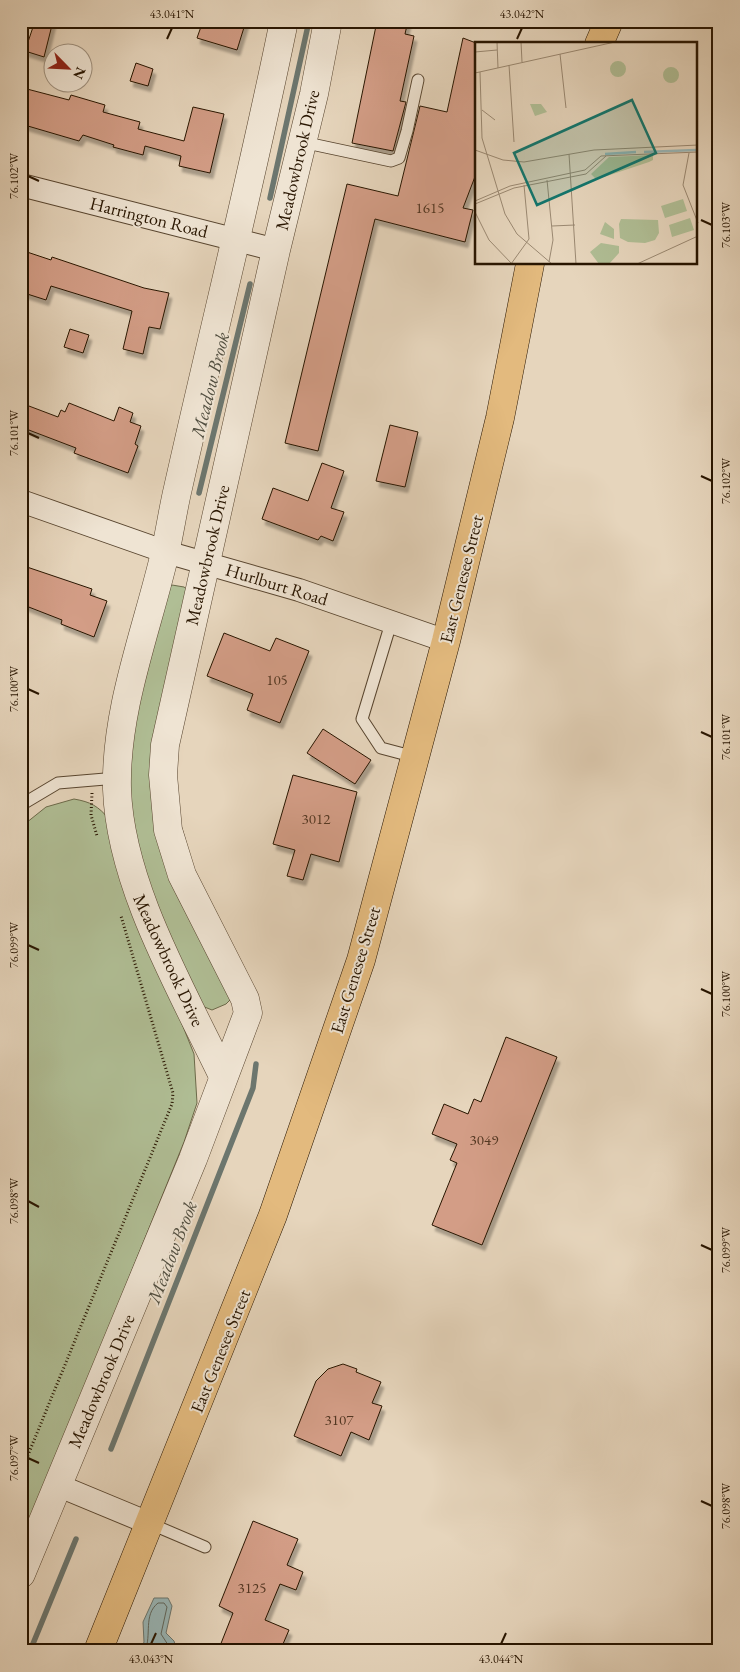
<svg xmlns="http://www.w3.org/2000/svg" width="740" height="1672" viewBox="0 0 740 1672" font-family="'EB Garamond',serif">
  <defs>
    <filter id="shadow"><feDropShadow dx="3" dy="5.5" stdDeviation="1" flood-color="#0004"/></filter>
  </defs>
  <rect width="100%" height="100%" fill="#e6d5bc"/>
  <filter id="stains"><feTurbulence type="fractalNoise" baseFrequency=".004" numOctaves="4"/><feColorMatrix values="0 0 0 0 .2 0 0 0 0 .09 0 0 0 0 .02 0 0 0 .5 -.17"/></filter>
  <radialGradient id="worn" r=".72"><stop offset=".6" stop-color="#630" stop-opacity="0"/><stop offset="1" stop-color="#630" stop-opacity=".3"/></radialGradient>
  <g fill="#b0be95" stroke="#6c6a4a">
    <polygon points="172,585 184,587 188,590 158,745 231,999 226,1004 212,1010 202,1006 164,931 136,857 128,771 134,723 168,589"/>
    <path d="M74 799C91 802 98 806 109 819L153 951 194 1054 197 1103 184 1142 21 1544V827L46 807Z"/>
  </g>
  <polygon fill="#99b7b8" stroke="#6c766e" points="154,1598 168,1598 172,1606 166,1633 174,1641 177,1651 140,1651 144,1642 143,1622"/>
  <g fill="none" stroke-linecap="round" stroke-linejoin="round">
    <path stroke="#60665c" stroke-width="1" d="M145 1651C152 1635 143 1615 158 1603H164L167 1607 161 1634 172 1651"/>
    <g stroke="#6c766e" stroke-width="5.5">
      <polyline points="270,198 309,21"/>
      <polyline points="199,493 250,284"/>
      <polyline points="111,1449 253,1088 256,1064"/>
      <polyline points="30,1651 76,1539"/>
    </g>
  </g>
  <g fill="#d39d86" stroke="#281500" filter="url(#shadow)">
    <polygon points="35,21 53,21 44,57 25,51"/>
    <polygon points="203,21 246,21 237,50 197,38"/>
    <polygon points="377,21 408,21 405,34 414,36 400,101 406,102 393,151 352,143"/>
    <polygon points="463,38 476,43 476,174 463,208 473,210 465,242 375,219 318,451 285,443 347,184 398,196 420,106 447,112"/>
    <polygon points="136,63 153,69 148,86 130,81"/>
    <polygon points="27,89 69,100 71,95 105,105 103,112 140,122 138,129 184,141 193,107 224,114 210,173 179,166 181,156 145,146 143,155 113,147 114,145 83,135 79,141 21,124 21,97 25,98"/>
    <polygon points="21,250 51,260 52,257 144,288 169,293 160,329 149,327 143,354 123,349 132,311 51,286 46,300 21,292"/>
    <polygon points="70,329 89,335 83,353 64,347"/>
    <polygon points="21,403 58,417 61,410 65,412 69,403 114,421 119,407 133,413 130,422 141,426 135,444 138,446 128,473 74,453 76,448 21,427"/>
    <polygon points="390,425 418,432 405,487 376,481"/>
    <polygon points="322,463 344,471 331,508 344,512 333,541 321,536 318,540 262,519 273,488 308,501"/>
    <polygon points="21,565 92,589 90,595 107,601 94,637 61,624 62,620 21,604"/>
    <polygon points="224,633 270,651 276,638 309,651 280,723 247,710 253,694 207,676"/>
    <polygon points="323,729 371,760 355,784 307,753"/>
    <polygon points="293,775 357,792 339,862 311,854 303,880 287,876 295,850 273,844"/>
    <polygon points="506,1037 557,1057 482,1245 432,1225 457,1163 450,1160 457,1144 432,1134 444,1104 468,1114 474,1099 481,1102"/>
    <polygon points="343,1364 357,1369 356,1372 381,1382 372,1403 382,1406 369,1440 351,1432 341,1456 294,1436 316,1381 328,1369"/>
    <polygon points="253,1521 298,1539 287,1565 303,1572 296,1590 280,1584 265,1620 289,1630 280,1651 218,1651 233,1613 219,1606"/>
  </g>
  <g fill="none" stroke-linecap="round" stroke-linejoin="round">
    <g stroke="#58452f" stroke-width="13">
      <g id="service">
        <polyline points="302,142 391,161 399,158 407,131 418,80"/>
        <polyline points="391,623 362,719 381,748 415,757"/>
        <polyline points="21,805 58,783 117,778"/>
        <polyline points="151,1524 205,1547"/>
      </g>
    </g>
    <g stroke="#58452f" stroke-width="24">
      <g id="minor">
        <polyline points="21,185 276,250"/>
        <polyline points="21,501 166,552 299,590 446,641"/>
        <polyline points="57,1485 151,1524"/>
      </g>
    </g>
    <g stroke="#58452f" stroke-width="29">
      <g id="tertiary">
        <path d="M223 1076C182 990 120 885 117 789 115 709 147 630 165 553 170 531 173 509 178 488 213 332 252 178 284 21"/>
        <polyline points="21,1574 193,1159 248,1013 245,999 182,875 168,830 163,775 165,745 276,250 314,94 328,21"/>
      </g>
    </g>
    <g stroke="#281500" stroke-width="29">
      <g id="primary">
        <polyline points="599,44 609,21"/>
        <polyline points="98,1651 273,1215 361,960 446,641 500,418 530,264"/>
      </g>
    </g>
    <g stroke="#281500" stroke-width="3" stroke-dasharray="1 2.5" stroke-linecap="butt">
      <polyline points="92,793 91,815 97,836"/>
      <polyline points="21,1472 172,1104 173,1093 121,916"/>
    </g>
    <use href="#service" stroke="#efe4d3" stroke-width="11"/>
    <use href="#minor" stroke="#efe4d3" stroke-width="22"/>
    <use href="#tertiary" stroke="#efe4d3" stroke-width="28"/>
    <use href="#primary" stroke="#e3ba7e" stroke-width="28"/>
  </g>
  <path fill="none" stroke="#281500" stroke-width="2" d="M167 39 172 28M517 39 522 28M28 176 39 181M701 220 712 225M28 433 39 438M701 476 712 481M28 689 39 694M701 732 712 737M28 945 39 950M701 989 712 994M28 1201 39 1207M701 1245 712 1250M28 1458 39 1463M701 1501 712 1506M151 1644 156 1633M501 1644 506 1633"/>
  <g text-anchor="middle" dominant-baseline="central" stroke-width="4" stroke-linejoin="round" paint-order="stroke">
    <g font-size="15" fill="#533722">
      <text x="430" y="207">1615</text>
      <text x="277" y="679">105</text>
      <text x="316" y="818">3012</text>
      <text x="484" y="1139">3049</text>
      <text x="339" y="1419">3107</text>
      <text x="252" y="1587">3125</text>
    </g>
    <g font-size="18" fill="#281500" stroke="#efe4d3">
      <text transform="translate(297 160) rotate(-77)">Meadowbrook Drive</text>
      <text transform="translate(149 217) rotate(14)">Harrington Road</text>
      <text transform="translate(207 555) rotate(-77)">Meadowbrook Drive</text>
      <text transform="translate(461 579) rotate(-76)">East Genesee Street</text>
      <text transform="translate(277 584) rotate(17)">Hurlburt Road</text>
      <text transform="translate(169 960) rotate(65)">Meadowbrook Drive</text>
      <text transform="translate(355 970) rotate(-73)">East Genesee Street</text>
      <text transform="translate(220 1351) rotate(-68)">East Genesee Street</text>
      <text transform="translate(101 1381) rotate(-67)">Meadowbrook Drive</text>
    </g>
    <g font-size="19" font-style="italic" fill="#504e40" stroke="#efe4d3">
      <text transform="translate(210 385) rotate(-76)">Meadow Brook</text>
      <text transform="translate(172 1252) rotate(-69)">Meadow Brook</text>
    </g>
  </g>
  <g transform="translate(475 42)">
    <rect width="222" height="222" fill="#e6d5bc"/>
    <path d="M135 27a8 8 0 1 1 16 0a8 8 0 1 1-16 0ZM188 33a8 8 0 1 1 16 0a8 8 0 1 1-16 0ZM55 62H66L72 70 60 74ZM178 113V118L174 120 129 135 120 136 116 132 134 115ZM208 157 212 169 190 176 186 164ZM215 176 219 188 197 195 194 183ZM146 177 183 178 184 191 180 198 170 201 153 200 145 196 144 182ZM130 180 139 187V197L125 192ZM126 201 144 204V211L134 222H124L115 210Z" fill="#b0be95"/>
    <path fill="none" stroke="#99b7b8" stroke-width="2.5" d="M169 110 221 108M130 112 161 110"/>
    <path fill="none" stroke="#9a8871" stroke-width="1" d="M22 0 23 26M46 0 47 20M0 10 22 8M85 12 91 66M34 23 39 100M5 30 7 96 30 172 42 192 77 222M0 31 140 0M7 68 20 78M0 108 28 118 49 120 119 108 223 103M214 111 208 143 223 181M94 112 101 222M72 138 78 198 74 220M0 159 35 144 110 128 126 114 223 110M0 162 39 146 111 132 131 114M0 170 14 198 37 222M77 184 100 183M36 222 54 197 49 143M162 222 223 194"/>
    <path fill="#0f766e" fill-opacity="0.15" stroke="#0f766e" stroke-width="2.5" d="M157 58 181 111 62 163 39 111Z"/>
    <rect width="222" height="222" fill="none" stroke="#281500" stroke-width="2.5"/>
  </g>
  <rect width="740" height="1672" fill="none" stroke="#e6d5bc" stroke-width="55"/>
  <g transform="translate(68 68) rotate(114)"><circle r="24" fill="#efe4d3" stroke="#9f917f"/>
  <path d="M0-4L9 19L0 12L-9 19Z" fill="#8f2418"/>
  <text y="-8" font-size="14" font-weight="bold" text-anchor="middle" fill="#281500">N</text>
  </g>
  <rect x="28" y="28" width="684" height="1616" fill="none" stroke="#281500" stroke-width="2"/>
  <g font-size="12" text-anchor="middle" fill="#281500">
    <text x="172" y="18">43.041°N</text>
    <text x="522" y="18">43.042°N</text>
    <text transform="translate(14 176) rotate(-90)" y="4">76.102°W</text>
    <text transform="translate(726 225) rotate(-90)" y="4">76.103°W</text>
    <text transform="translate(14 433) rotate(-90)" y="4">76.101°W</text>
    <text transform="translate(726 481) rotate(-90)" y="4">76.102°W</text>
    <text transform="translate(14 689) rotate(-90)" y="4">76.100°W</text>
    <text transform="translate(726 737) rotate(-90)" y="4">76.101°W</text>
    <text transform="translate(14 945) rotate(-90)" y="4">76.099°W</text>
    <text transform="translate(726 994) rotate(-90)" y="4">76.100°W</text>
    <text transform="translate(14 1201) rotate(-90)" y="4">76.098°W</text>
    <text transform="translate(726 1250) rotate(-90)" y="4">76.099°W</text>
    <text transform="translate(14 1458) rotate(-90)" y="4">76.097°W</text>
    <text transform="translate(726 1506) rotate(-90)" y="4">76.098°W</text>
    <text x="151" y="1663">43.043°N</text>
    <text x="501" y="1663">43.044°N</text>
  </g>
  <rect width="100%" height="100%" filter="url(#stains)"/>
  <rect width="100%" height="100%" fill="url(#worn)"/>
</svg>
